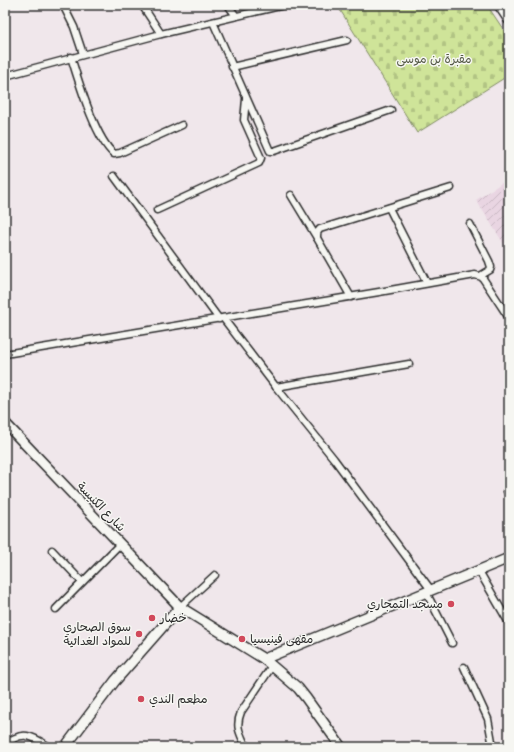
<svg xmlns="http://www.w3.org/2000/svg" width="514" height="752" viewBox="0 0 514 752" font-family="'Balsamiq Sans','Playpen Sans Arabic',sans-serif">
  <defs>
    <pattern id="industrial-furrows" width="10" height="10" patternUnits="userSpaceOnUse"><rect width="10" height="10" fill="#e9d5e2"/><path d="M-1 1l2-2M0 10L10 0M9 11l2-2" fill="none" stroke="#c8b7c2"/></pattern>
    <pattern id="cemetery-stones" width="16" height="16" patternUnits="userSpaceOnUse"><rect width="16" height="16" fill="#cfe499"/><path d="M2 7V4a2 2 0 0 1 4 0v3zM10 15v-3a2 2 0 0 1 4 0v3z" fill="#b2c484"/></pattern>
  </defs>
  <rect width="100%" height="100%" fill="#f0e7eb"/>
  <filter id="ink" filterUnits="userSpaceOnUse"><feTurbulence type="fractalNoise" baseFrequency=".025" numOctaves="2"/><feDisplacementMap in="SourceGraphic" scale="8" xChannelSelector="R" yChannelSelector="G"/><feConvolveMatrix kernelMatrix="1 2 1 2 8 2 1 2 1" color-interpolation-filters="sRGB"/></filter>
  <g filter="url(#ink)">
    <polygon fill="url(#industrial-furrows)" points="509,178 509,252 476,200"/>
    <polygon fill="url(#cemetery-stones)" stroke="#7d8862" points="337,5 487,5 509,38 509,75 417,133"/>
    <g fill="none" stroke-linecap="round" stroke-linejoin="round">
      <g stroke="#2b2b2b" stroke-width="9">
        <g id="street">
          <polyline points="63,5 74,27 83,54"/>
          <polyline points="142,5 161,34"/>
          <polyline points="228,5 236,16"/>
          <polyline points="213,22 270,151 274,151 391,110"/>
          <path d="M71 57C79 82 95 138 114 154L120 153 182 125"/>
          <polyline points="232,67 347,40"/>
          <polyline points="5,76 161,34 284,5"/>
          <polyline points="114,176 219,319"/>
          <polyline points="291,195 317,238"/>
          <polyline points="389,208 427,283"/>
          <polyline points="157,210 259,163 261,158 244,120 246,99"/>
          <polyline points="470,224 489,261 491,267 490,270 480,276"/>
          <path d="M351 297 317 238C317 233 317 232 320 229L451 188"/>
          <polyline points="223,318 276,387 334,459 431,590"/>
          <polyline points="5,354 379,292 475,275 482,277 509,318"/>
          <polyline points="276,387 409,364"/>
          <polyline points="507,491 509,495"/>
          <polyline points="52,550 82,582"/>
          <polyline points="479,571 509,623"/>
          <polyline points="426,592 452,643"/>
          <polyline points="180,607 215,575"/>
          <polyline points="56,609 120,544"/>
          <polyline points="464,667 488,719 493,747"/>
          <path d="M5 746C21 729 33 736 49 747"/>
          <path d="M246 747C240 733 235 727 241 712L272 666"/>
        </g>
      </g>
      <g stroke="#2b2b2b" stroke-width="12">
        <g id="secondary">
          <polyline points="499,5 509,20"/>
          <polyline points="5,423 180,607 264,659 509,558"/>
          <polyline points="264,659 298,688 306,698 341,747"/>
          <polyline points="65,747 115,681 180,607"/>
        </g>
      </g>
      <use href="#street" stroke="#f6f6f2" stroke-width="6"/>
      <use href="#secondary" stroke="#f6f6f2" stroke-width="9"/>
    </g>
  </g>
  <g fill="#d1495b" stroke="#f6f6f2" stroke-width="1.5">
    <circle cx="451" cy="604" r="4"/>
    <circle cx="152" cy="618" r="4"/>
    <circle cx="139" cy="634" r="4"/>
    <circle cx="242" cy="639" r="4"/>
    <circle cx="141" cy="699" r="4"/>
  </g>
  <g text-anchor="middle" dominant-baseline="central" stroke-width="3" stroke-linejoin="round" paint-order="stroke">
    <g font-size="12" fill="#545946" stroke="#f6f6f2">
      <text x="434" y="59">مقبرة بن موسى</text>
    </g>
    <g font-size="12" fill="#2b2b2b" stroke="#f6f6f2">
      <text transform="translate(101 507) rotate(46)">شارع الكنيسة</text>
    </g>
    <g font-size="12" fill="#2b2b2b" stroke="#f6f6f2" text-anchor="start">
      <text x="443" y="604" text-anchor="end">مسجد التمجاري</text>
      <text x="160" y="618">خضار</text>
      <text x="131" y="627" text-anchor="end">سوق الصحاري<tspan x="131" dy="14">للمواد الغدائية</tspan></text>
      <text x="250" y="639">مقهى فينيسيا</text>
      <text x="149" y="699">مطعم الندي</text>
    </g>
  </g>
  <rect width="514" height="752" fill="none" stroke="#f6f6f2" stroke-width="20"/>
  <rect x="10" y="10" width="494" height="732" fill="none" stroke="#2b2b2b" stroke-width="1.5" filter="url(#ink)"/>
</svg>
